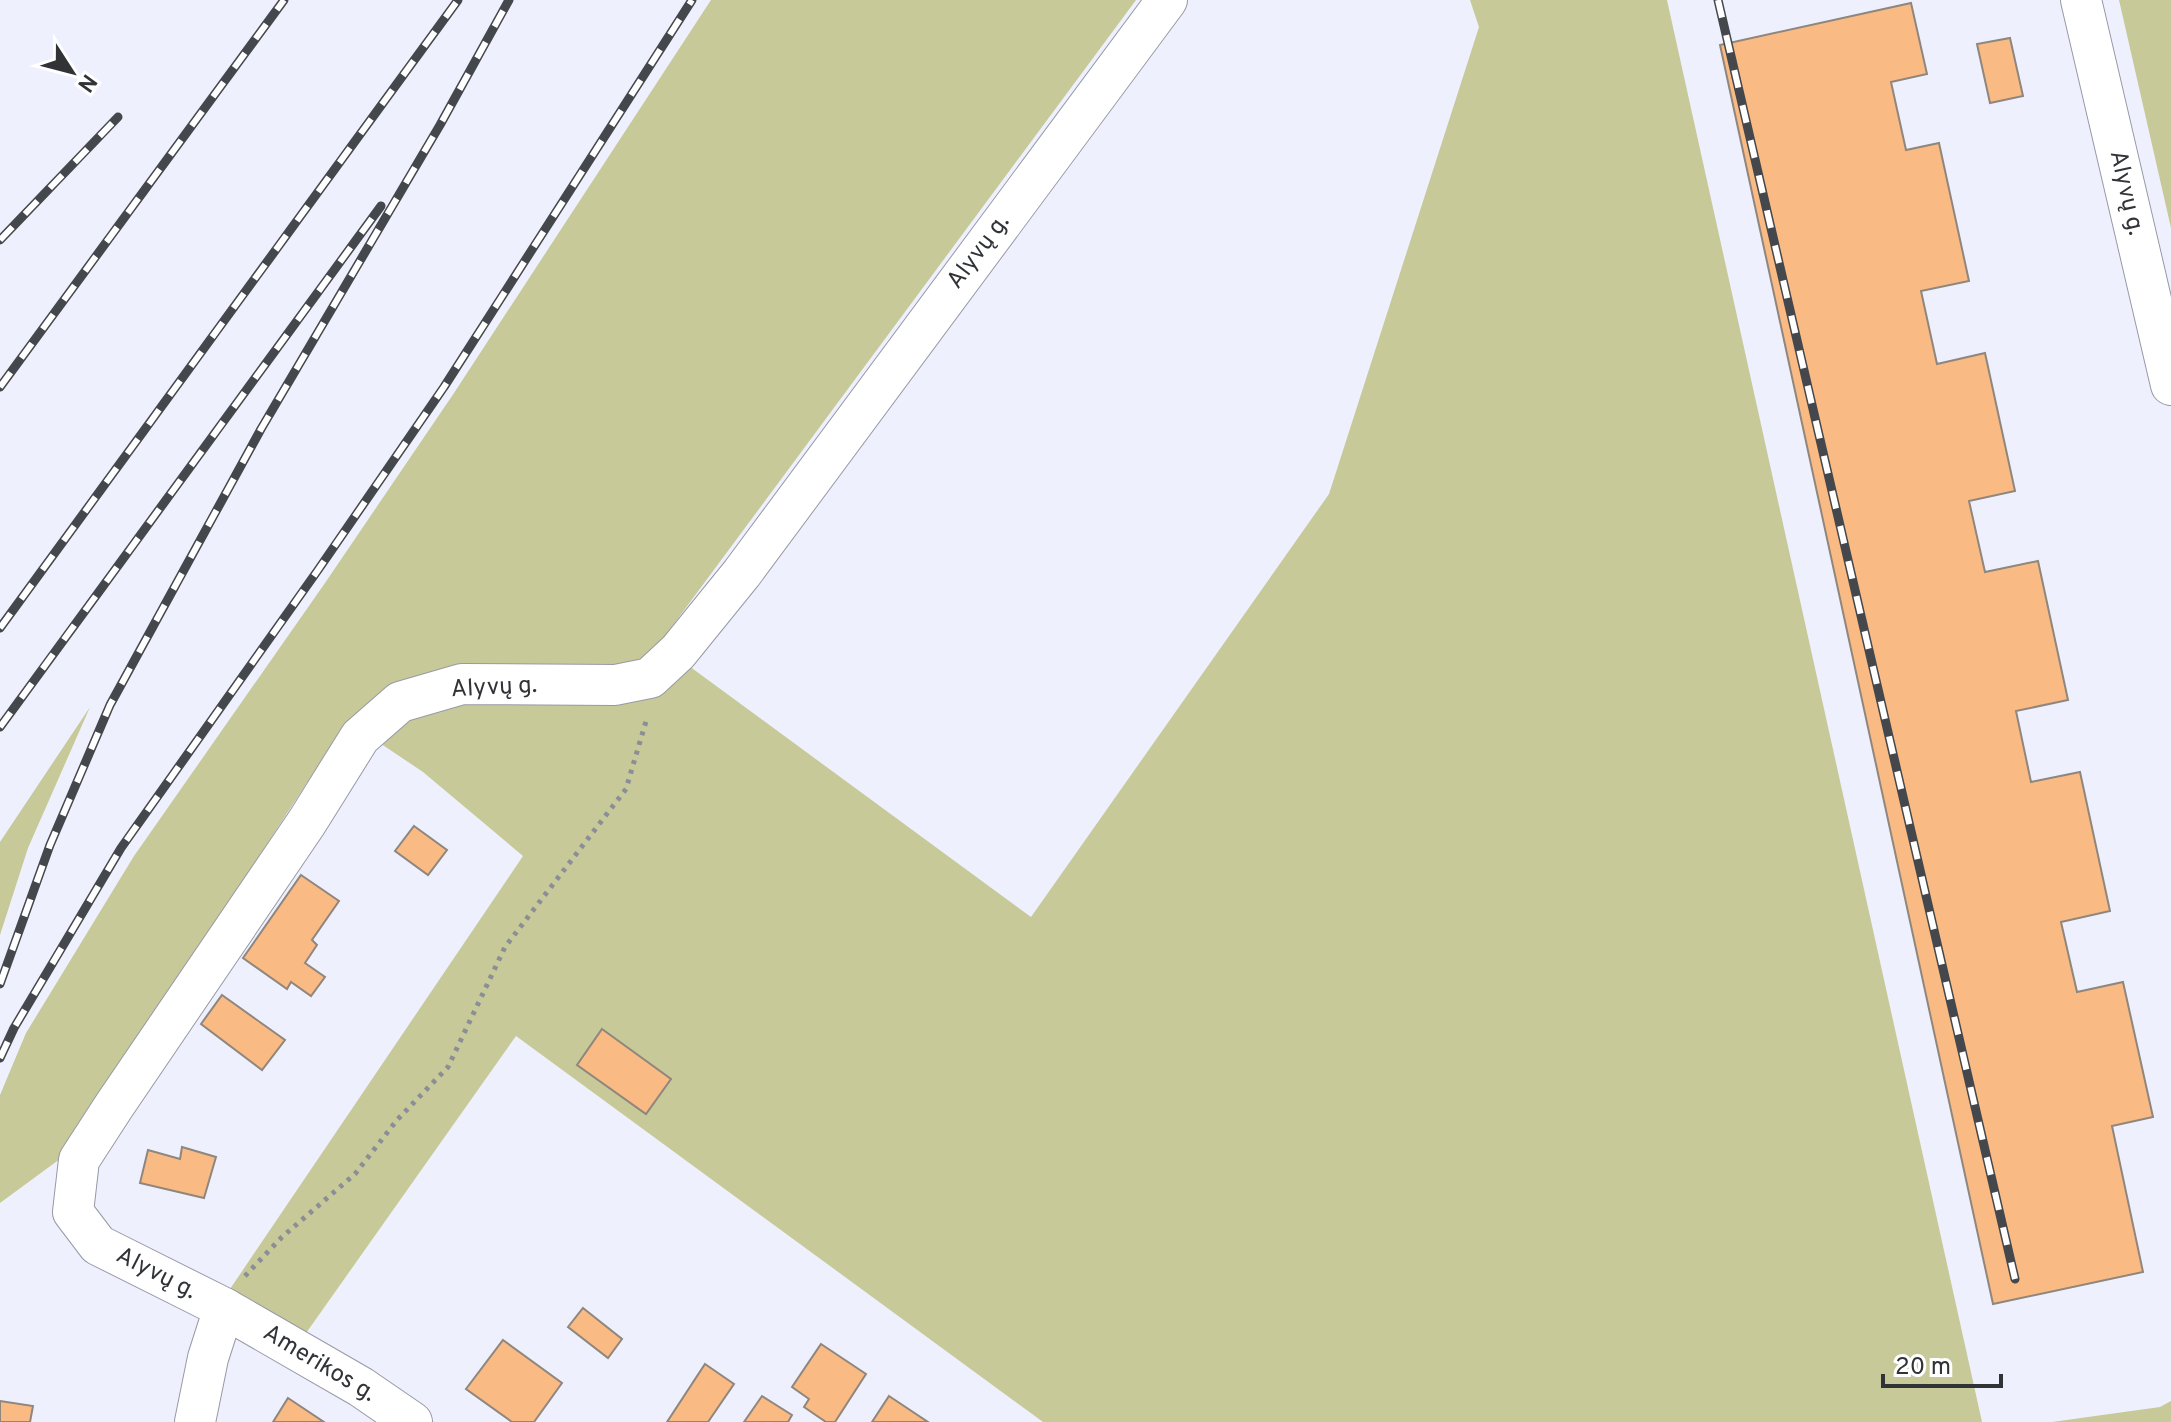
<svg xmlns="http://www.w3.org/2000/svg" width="2171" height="1422" viewBox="0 0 2171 1422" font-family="Overpass,sans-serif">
  <rect width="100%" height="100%" fill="#eef1fd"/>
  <g fill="#c7c998">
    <polygon points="711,0 1136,0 659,644 1031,917 1329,494 1479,27 1470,0 1667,0 1982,1422 1043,1422 516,1036 304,1336 228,1292 523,856 423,772 347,721 64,1156 0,1203 0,1095 26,1033 134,856 325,583 454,393"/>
    <polygon points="2119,0 2171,0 2171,228"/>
    <polygon points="90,707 28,848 0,935 0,842"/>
    <polygon points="2171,1401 2171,1422 2052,1422 2160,1407"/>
  </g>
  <g fill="#faba83" stroke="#8f867e" stroke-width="2">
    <polygon points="1911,3 1927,74 1891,82 1906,150 1939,143 1969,281 1921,291 1937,364 1985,353 2015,491 1969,501 1985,572 2038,561 2068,700 2016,711 2031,782 2080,772 2110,911 2061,922 2077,992 2123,982 2153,1117 2112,1126 2143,1272 1993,1304 1720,45"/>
    <polygon points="2010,38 2023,96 1990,103 1977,44"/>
    <polygon points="414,826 447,850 428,875 395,851"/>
    <polygon points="301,875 339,901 312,940 317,945 305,963 325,977 311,996 291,982 287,989 243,958"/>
    <polygon points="222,995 285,1040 262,1070 201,1024"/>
    <polygon points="602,1029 671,1079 646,1114 577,1065"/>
    <polygon points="182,1147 216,1157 204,1198 140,1183 148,1150 180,1159"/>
    <polygon points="583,1308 622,1339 608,1358 568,1327"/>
    <polygon points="503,1340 562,1383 534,1422 512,1422 466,1389"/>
    <polygon points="821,1344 866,1374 835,1422 826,1422 804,1407 809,1399 792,1387"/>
    <polygon points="705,1364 734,1384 708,1422 667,1422"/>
    <polygon points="762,1396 792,1415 788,1422 744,1422"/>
    <polygon points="889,1396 928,1422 872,1422"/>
    <polygon points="288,1398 324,1422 273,1422"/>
    <polygon points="0,1401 33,1406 30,1422 0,1422"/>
  </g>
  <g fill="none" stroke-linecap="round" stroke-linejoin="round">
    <g stroke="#979aa6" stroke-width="42">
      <g id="minor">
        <polyline points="2081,0 2171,385"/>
        <polyline points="224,1308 361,1387 412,1422"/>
        <polyline points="195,1422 208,1358 224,1308 98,1245 73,1212 79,1160 114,1106 307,822 360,737 400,702 462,684 615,685 650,678 678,652 742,573 1167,0"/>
      </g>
    </g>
    <polyline stroke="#8b8e95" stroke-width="5" stroke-dasharray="4 6" stroke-linecap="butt" points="245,1276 282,1237 355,1174 397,1120 448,1067 505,947 626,789 647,718"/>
    <use href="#minor" stroke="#fff" stroke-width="40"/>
    <g stroke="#44474b" stroke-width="9">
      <g id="rail">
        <polyline points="1718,0 2015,1279"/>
        <polyline points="0,240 118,117"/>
        <polyline points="0,387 284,0"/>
        <polyline points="0,628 458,0"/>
        <polyline points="0,727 381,206"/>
        <polyline points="0,984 50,845 110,705 261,429 440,125 509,0"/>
        <polyline points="0,1058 14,1028 121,848 318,570 444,387 692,0"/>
      </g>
    </g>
    <use href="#rail" stroke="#fff" stroke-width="6" stroke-dasharray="18" stroke-linecap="butt"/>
  </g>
  <g text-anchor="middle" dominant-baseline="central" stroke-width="7" stroke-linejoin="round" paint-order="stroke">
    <g font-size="24" fill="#313337" stroke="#fff">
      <text transform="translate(2126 193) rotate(77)">Alyvų g.</text>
      <text transform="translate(979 252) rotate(-53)">Alyvų g.</text>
      <text transform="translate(494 688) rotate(-3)">Alyvų g.</text>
      <text transform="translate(156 1274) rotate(27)">Alyvų g.</text>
      <text transform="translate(319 1364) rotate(31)">Amerikos g.</text>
    </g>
  </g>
  <g transform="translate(72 72) rotate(126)" stroke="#ffffff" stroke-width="6" paint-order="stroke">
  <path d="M0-6L14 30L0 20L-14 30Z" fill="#313337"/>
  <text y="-12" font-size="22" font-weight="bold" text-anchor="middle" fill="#313337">N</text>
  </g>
  <path d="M1883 1374v12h118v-12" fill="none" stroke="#313337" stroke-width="4"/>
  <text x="1895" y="1374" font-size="24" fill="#313337" stroke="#ffffff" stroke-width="6" paint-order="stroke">20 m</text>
</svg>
